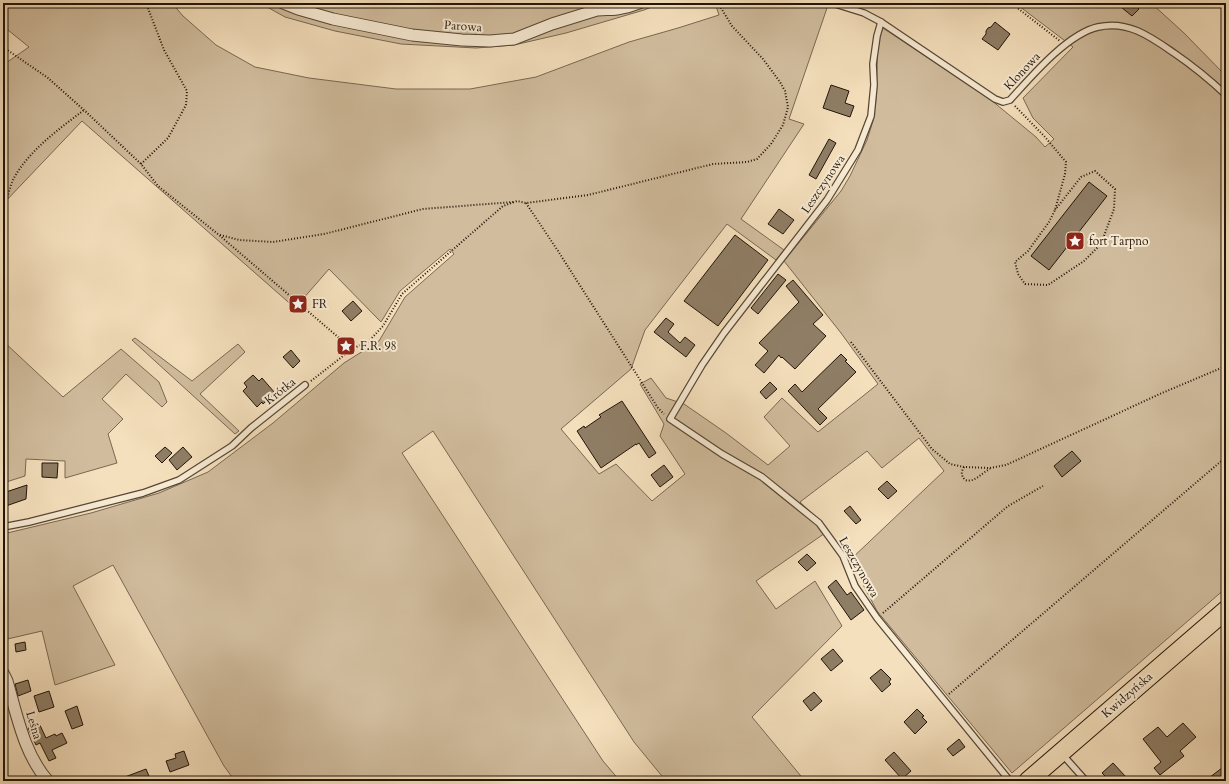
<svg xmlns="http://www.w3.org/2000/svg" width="1229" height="784" viewBox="0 0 1229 784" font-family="Cardo,serif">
  <rect width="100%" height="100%" fill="#f5e0bd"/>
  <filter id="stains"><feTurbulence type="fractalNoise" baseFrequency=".005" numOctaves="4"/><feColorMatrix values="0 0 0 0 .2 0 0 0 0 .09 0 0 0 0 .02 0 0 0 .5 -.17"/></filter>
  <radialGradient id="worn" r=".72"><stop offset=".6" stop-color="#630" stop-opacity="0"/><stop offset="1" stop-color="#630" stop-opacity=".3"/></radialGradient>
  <g fill="#d1bd9e" stroke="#796853">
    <polygon points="3,3 172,3 183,16 216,45 255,67 309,78 396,89 470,89 536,77 629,42 678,28 719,15 715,3 812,3 827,8 789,119 804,124 741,219 784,250 776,260 727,224 645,330 631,369 561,429 599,474 616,464 652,501 685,474 660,436 664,424 640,384 651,378 666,398 684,404 726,433 768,465 790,446 764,417 782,398 818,432 878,384 841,333 784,261 841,191 850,176 867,140 873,121 876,99 878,39 883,28 991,100 1036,137 1045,147 1054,139 1033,118 1023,98 1073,47 1015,3 1151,3 1184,33 1226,76 1226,588 1012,773 877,611 850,560 944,471 919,438 882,468 867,451 800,502 822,523 828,531 756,581 776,609 815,581 842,626 752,717 805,781 666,781 634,742 433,431 402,453 603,761 620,781 235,781 224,766 113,565 73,586 115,665 55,685 42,631 3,640 3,534 91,513 159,493 208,472 273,423 344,363 379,341 405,297 454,254 450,249 400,291 381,322 329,269 295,308 82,121 3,204 3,65 29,47 3,26"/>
    <polygon points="260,3 662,3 644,10 566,33 514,45 476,48 401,44 335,31 285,17"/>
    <polygon points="135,338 192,381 238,344 245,352 200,394 239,431 235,434 132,340"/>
    <polygon points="3,341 63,397 121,349 159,382 167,402 162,407 126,374 102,399 123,419 108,434 117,463 65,478 65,461 26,459 25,476 3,483"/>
  </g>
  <g fill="#8f7e66" stroke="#211408">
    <polygon points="1125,3 1132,3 1139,9 1132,16 1121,7"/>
    <polygon points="995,22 1010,34 998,50 982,39 986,34 986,31 988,28 991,27"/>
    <polygon points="831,85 849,91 845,103 854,106 850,117 823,108"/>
    <polygon points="829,139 836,143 816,179 809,175"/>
    <polygon points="1089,182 1107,196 1049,270 1031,256"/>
    <polygon points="779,209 794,220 783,234 768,224"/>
    <polygon points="735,235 768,260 718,326 684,301"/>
    <polygon points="778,274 786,280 758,314 751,308"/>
    <polygon points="793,280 823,315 813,324 826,336 795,369 782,357 781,358 779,355 764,373 755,365 768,351 759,343 799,302 786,286"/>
    <polygon points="353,301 362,311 351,321 342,311"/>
    <polygon points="666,318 674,324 668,332 680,343 685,337 695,345 686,357 654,332"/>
    <polygon points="291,350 300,361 293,368 283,357"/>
    <polygon points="841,354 847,360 845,361 856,372 818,409 827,418 820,425 788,391 795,384 802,392"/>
    <polygon points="253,375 259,381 262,378 275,393 263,404 262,402 257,407 243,391 247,387 244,383"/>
    <polygon points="770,382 777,389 766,399 760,392"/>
    <polygon points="622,401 656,453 649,458 639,443 636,445 636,444 601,468 577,431 584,426 585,428 601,417 599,415"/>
    <polygon points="165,447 172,453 162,463 155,456"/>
    <polygon points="183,447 192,457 177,470 169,460"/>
    <polygon points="1072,451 1081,461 1062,477 1054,466"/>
    <polygon points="42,463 58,463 57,478 42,477"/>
    <polygon points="664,465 673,477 660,487 651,475"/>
    <polygon points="887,481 897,491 888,499 878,489"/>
    <polygon points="27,485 26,499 3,507 3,493"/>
    <polygon points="850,506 861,520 856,524 844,511"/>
    <polygon points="807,554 816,563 807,571 798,562"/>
    <polygon points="836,580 847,595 851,592 864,610 851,620 828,587"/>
    <polygon points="25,642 26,650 16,652 15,644"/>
    <polygon points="833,649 843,661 831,671 821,659"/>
    <polygon points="881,669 891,679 889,682 891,684 882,692 870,678"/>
    <polygon points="28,680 31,691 18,696 15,684"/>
    <polygon points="49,691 54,707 39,712 34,696"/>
    <polygon points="814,692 822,701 811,711 803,701"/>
    <polygon points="77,706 83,725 72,729 65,711"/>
    <polygon points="917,709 924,716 922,717 927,722 915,734 904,722"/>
    <polygon points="39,723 46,738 55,734 56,736 62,733 67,743 52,750 56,758 49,761 40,743 36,745 28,728"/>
    <polygon points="1183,723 1196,737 1180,751 1184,756 1160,775 1154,768 1161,762 1143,739 1158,727 1167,737"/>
    <polygon points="959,739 965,747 953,756 947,749"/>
    <polygon points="184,751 189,765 170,772 166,761 176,758 175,754"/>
    <polygon points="894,752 911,771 902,779 885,760"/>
    <polygon points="1113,763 1126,777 1122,781 1110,781 1102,773"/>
    <polygon points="1226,765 1226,781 1205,781 1218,771"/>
    <polygon points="146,769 151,781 117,781 117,780"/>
  </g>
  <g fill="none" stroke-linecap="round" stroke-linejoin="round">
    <g stroke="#564735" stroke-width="8">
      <g id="service">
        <path d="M832 3 864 13 881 22 995 99 1003 102 1010 100C1031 77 1067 34 1098 27 1128 20 1151 37 1174 53 1193 66 1209 79 1226 95"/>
        <polyline points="881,22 877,36 873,64 874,85 871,116 858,150 827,200 724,333 702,365 670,419 722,454 762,477 819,523 843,556 855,586 877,618 1010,781"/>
        <polyline points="3,527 29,522 143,493 179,480 232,446 251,428 305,385"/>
        <polyline points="1062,754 1086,781"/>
      </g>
    </g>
    <g stroke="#564735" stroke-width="13">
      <g id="minor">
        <path d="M283 3 298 9 333 19 412 35 462 40 490 41 514 39 552 24 597 10C604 9 610 10 617 9 625 8 632 6 639 3"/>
        <path d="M3 673 7 681C17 715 24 754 48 781"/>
      </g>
    </g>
    <g stroke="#211408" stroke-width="20">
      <polyline id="primary" points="1028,781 1226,610"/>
    </g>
    <g stroke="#211408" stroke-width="2" stroke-dasharray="1 2" stroke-linecap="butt">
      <polyline points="1011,3 1060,41"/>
      <polyline points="3,47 48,78 84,110 141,164 158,186 219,235 352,349"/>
      <polyline points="1015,106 1045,137 1066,162 1065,174 1055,210 1049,222 1028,251 1015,262 1018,274 1025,284 1048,285 1084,261 1101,244 1114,209 1115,189 1095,171 1081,177 1055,210"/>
      <polyline points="141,164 168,138 186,105 187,91 164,50 146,3"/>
      <polyline points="526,203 558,251 658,408 664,414"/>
      <path d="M5 206C8 196 10 185 15 176 31 149 59 129 84 110"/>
      <polyline points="220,235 239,240 273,242 324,234 423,209 513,202"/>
      <polyline points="851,342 932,449 950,464 964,467 990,468 1006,465 1162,393 1226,366"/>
      <polyline points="311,381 352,349 369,341 383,326 402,294 503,206 517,201 526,203 588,195 713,164 747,162 757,159 771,144 783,125 788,107 785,91 780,82 763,59 732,26 718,3"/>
      <path d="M964 467C961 472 961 475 965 480 975 483 981 473 990 469"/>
      <polyline points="883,613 1008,506 1043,486"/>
      <polyline points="949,694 1226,457"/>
    </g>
    <use href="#service" stroke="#f8ebd4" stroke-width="5.5"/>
    <use href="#minor" stroke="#f8ebd4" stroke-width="11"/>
    <use href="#primary" stroke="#f5e0bd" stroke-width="18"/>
  </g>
  <defs>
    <g id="sight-square" transform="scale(1)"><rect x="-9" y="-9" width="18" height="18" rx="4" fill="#8f2418" stroke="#f8ebd4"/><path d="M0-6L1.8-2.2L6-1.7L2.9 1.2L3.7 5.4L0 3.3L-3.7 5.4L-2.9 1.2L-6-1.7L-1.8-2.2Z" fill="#fff"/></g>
  </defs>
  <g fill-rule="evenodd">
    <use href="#sight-square" x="1075" y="241"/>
    <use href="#sight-square" x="298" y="304"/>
    <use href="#sight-square" x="346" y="346"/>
  </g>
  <g text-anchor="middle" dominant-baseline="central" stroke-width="4" stroke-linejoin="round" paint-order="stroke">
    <g font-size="12" fill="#211408" stroke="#f8ebd4">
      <text transform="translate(463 26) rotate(4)">Parowa</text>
      <text transform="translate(1022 71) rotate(-47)">Klonowa</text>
      <text transform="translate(823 184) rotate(-56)">Leszczynowa</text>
      <text transform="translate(280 391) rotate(-38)">Krótka</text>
      <text transform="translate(859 567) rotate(60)">Leszczynowa</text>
      <text transform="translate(1127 695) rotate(-41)">Kwidzyńska</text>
      <text transform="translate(34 725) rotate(73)">Leśna</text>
    </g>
    <g font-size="12" fill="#211408" stroke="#f8ebd4" text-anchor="start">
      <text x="1089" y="241">fort Tarpno</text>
      <text x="312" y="304">FR</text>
      <text x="360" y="346">F.R. 98</text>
    </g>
  </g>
  <rect width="1229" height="784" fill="none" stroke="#f5e0bd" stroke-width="16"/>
  <rect x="4" y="4" width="1221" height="776" fill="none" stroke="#211408" stroke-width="2"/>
  <rect x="8" y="8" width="1213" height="768" fill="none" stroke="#211408"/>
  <rect width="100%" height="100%" filter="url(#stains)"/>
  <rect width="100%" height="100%" fill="url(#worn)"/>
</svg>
